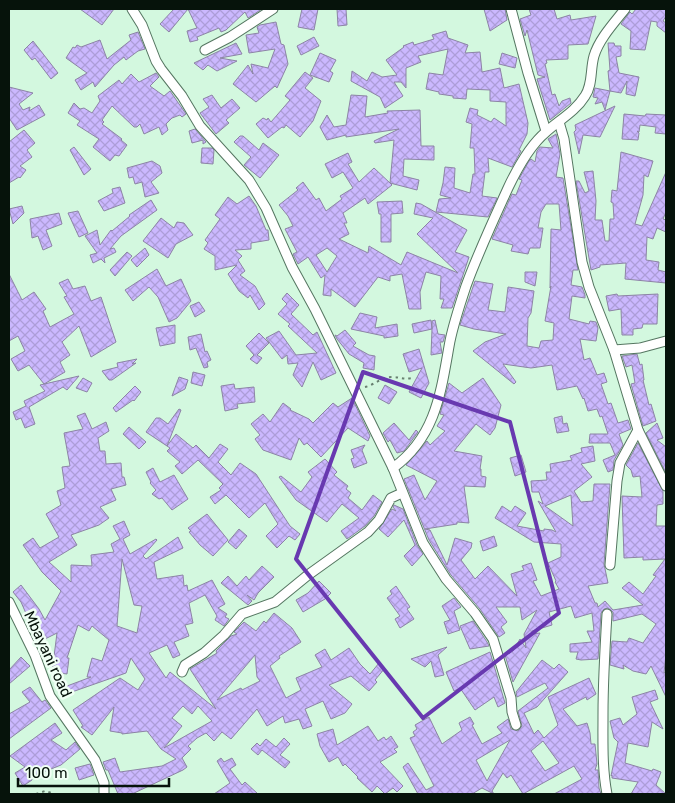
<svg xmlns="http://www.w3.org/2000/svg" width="675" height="803" viewBox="0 0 675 803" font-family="Rubik,sans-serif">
  <defs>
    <pattern id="building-cross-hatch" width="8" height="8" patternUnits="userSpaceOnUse" patternTransform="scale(1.25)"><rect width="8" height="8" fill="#cbb8fe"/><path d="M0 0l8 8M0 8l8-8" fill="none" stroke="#ad9dd8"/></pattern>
  </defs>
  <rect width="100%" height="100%" fill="#d3f8df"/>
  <g fill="url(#building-cross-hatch)" stroke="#8c84a5" fill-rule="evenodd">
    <polygon points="80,9 114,9 102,25"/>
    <polygon points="174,9 188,9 169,32 160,24"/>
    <polygon points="188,9 262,9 248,18 245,12 226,30 221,32 219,28 197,37 198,40 190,42 187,31 197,28"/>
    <polygon points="302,9 318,9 314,30 298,27"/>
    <polygon points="337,9 346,9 347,25 338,26"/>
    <polygon points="484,9 505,9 507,20 490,31"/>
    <polygon points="529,9 554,9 557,19 570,15 571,20 596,16 588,44 568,45 568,59 546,60 547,63 545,64 552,95 555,94 559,106 562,101 570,98 571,103 550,120 537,79 545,77 538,75 527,30 525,36 520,19 531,15"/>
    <polygon points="636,9 666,9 666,16 663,21 666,23 666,33 657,26 657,22 651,21 645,50 630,49 631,31 621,24 630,12 632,14"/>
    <polygon points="276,22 281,44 284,45 288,64 277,88 275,86 256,102 233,84 248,65 253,74 251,64 268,68 275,49 249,53 246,35 259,33 257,27 260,25"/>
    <polygon points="446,31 448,38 468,45 465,53 480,52 482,72 500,68 504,88 519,84 528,123 527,134 519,150 521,151 512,167 488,158 489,172 485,172 482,196 497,198 488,217 436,212 439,199 451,198 440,195 443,183 445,167 455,168 454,188 470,193 473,174 475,174 474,148 470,148 472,124 466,122 470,108 478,110 477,115 491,122 494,118 506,126 506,102 490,101 490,90 467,89 466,99 453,98 453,96 439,94 439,92 426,89 429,73 443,75 448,49 418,56 421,62 406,68 406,88 401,82 394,82 403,96 385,108 380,97 351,81 352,71 367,81 372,72 382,77 397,75 386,60 404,47 403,46 413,42 414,45 434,39 432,35"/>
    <polygon points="138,32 145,49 138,51 126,60 124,57 114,65 95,87 93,82 81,90 75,80 87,73 66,58 73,47 75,48 77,45 81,47 100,40 107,59 131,40 129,35"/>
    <polygon points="314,37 319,46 301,55 297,46"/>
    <polygon points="33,41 58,73 51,79 35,58 32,60 24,50"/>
    <polygon points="236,43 242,54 220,58 237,61 217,71 208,65 203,70 194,63"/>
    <polygon points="608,43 614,43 615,46 621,46 621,56 616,57 619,73 639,77 635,96 626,94 627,81 621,93 610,91 608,71 610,70"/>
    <polygon points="320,53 336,60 330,71 333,73 329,82 310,75"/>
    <polygon points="502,53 517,58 515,68 499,64"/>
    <polygon points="305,72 313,78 305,88 321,101 313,121 300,137 286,125 284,128 282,127 268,138 256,124 263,118 267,120 268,118 271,122 290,100 285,96"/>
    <polygon points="156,73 159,77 150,86 164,96 170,91 186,114 182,117 180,115 172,118 166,124 168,130 162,135 159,127 144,134 140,124 137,127 134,127 112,106 102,120 104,122 102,124 122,139 121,140 127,145 119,156 115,155 110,161 93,147 99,139 77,125 80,121 68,113 74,103 80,109 84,108 92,113 100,101 98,96 119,80 122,84 131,74 139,82"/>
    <polygon points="9,87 33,93 19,104 23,110 30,107 29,111 39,105 45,115 17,130 9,118"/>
    <polygon points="595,88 610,91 605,110 602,102 595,104 598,98 593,97"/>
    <polygon points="212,95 221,108 232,99 240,108 226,120 229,123 216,134 200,113 209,107 203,99"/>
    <path d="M351 95 367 96 365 117 388 113 387 111 420 110 421 146H434V160L404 159 403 176 419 180 417 190 390 183 392 185 368 204 365 198 343 213 347 223H344L349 234 339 239 368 253 369 246 401 265 407 252 458 273 417 234 433 218 414 214 416 203 421 204 467 230 455 252 469 257 452 308H441L444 299H440L441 276 426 272 420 292 421 309H409L402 274 390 276V281L378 277 355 307 331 289V296L323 295 325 275 321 278 308 257 298 264 293 254 297 252 285 229 293 226 288 216 279 205 298 190 296 188 303 182 316 200 319 198 326 211 342 199 340 196 353 188 343 172 332 178 325 164 348 153 352 162 348 164 359 182 374 168 390 183 394 140 375 143 374 141 399 129 346 137V135L327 140 320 127 327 115 334 127 346 125ZM327 248 337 256 327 272 316 255Z"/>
    <polygon points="615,106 600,137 583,135 579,154 574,132 576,130 575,125"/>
    <polygon points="624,114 645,116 646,114 666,115 666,134 655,133 656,127 640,125 639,132 637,131 639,133 638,140 622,139"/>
    <polygon points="195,129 206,142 203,144 203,140 192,143 189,131"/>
    <polygon points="24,130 35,143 27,150 32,157 20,166 26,170 20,178 19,177 9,183 9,142"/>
    <polygon points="556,134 560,154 556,177 563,178 578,270 573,270 571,285 582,287 585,295 585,298 572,296 569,319 589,324 590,321 596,322 598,328 596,341 580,339 584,360 590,358 597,375 604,373 607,382 601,384 608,404 611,403 618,423 628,420 631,429 619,434 623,445 614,460 613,470 608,472 603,460 615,455 610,443 589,443 590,434 608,434 602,416 600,417 597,409 588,411 584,398 583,399 577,386 557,390 552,365 531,368 503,364 516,382 514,384 473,351 485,342 506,334 474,329 460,325 475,281 493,284 488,310 505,312 508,287 534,291 531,313 528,318 527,346 539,348 541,341 553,340 554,323 545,321 551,286 550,288 551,229 561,230 559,204 546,204 541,212 538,228 543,228 540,248 530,248 528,254 511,251 513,245 492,239 512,194 516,195 522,180 519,179 529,161 531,159 535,162 537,151 540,147 553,148 548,139"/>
    <polygon points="240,136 243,136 259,150 263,143 279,155 260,178 244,165 251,157 234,142"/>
    <polygon points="74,147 91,169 84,175 70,150"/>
    <polygon points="202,148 212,148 214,150 213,164 201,163"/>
    <polygon points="621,152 653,161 648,177 644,175 643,195 635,224 642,226 666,172 666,212 663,219 666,220 666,232 657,228 653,239 647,237 646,260 659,262 658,270 666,272 666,283 625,279 626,263 600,265 600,267 591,270 576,181 579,181 585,193 589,191 584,172 593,171 596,201 595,220 602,220 605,241 609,241 610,219 614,219 613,203 611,202 612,190 617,191"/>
    <polygon points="152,161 160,166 162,173 151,182 159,193 145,197 142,182 135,184 133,177 129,178 127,168"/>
    <polygon points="120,187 125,203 104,211 98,201 113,193 112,189"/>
    <polygon points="249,196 256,206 266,230 268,230 269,240 251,243 251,249 235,250 242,256 238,260 245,271 240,275 255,286 265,304 259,310 250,295 248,298 239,291 228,274 237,265 215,270 215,256 204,249 208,243 205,240 220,219 215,215 228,197 237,204"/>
    <polygon points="151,200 157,210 121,236 110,249 114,248 116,252 104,258 105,263 101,259 93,263 90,255 97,253 85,236 97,230 100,245 111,230 112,231 130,216 129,215"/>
    <polygon points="402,201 403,213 391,214 391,242 381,242 381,214 379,214 377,202"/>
    <polygon points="22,206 24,213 13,224 9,209"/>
    <polygon points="78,211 88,233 79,237 68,213"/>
    <polygon points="59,213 62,224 46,230 52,246 43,250 38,236 32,238 30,219"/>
    <polygon points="161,218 174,228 177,222 184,223 193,235 176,244 168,258 143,241"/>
    <polygon points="145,248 149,255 137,267 131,260"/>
    <polygon points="127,252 132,256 115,276 110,270"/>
    <polygon points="157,269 166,286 181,279 191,301 177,318 169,322 158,297 149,287 133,301 125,290"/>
    <polygon points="525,272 537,272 535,286 525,282"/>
    <polygon points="9,274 22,300 34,292 46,309 43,311 50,327 74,314 64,297 67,296 59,283 68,279 73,289 85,286 91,301 101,297 116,342 91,357 79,326 62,342 70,355 60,362 65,372 44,384 29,365 18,371 11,359 25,351 18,336 9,341"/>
    <polygon points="287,293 299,305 291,314 313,335 317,332 336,373 321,380 313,362 302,387 293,375 298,363 288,364 287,355 282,359 266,338 279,331 296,355 317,353 288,326 290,324 278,314 287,304 282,299"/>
    <polygon points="617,294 618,296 658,294 657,324 643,324 642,328 633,329 633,335 622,335 621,309 609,311 606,296"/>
    <polygon points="199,302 205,311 195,317 190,306"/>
    <polygon points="360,313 377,317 375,328 397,324 398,336 384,338 384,336 351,329"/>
    <polygon points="431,320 432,329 432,321 435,320 438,334 445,335 443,342 440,342 442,353 431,355 432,329 414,333 412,324"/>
    <polygon points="175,325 175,343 160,346 156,328"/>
    <polygon points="345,330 356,343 353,346 369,355 375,356 374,370 363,368 364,363 349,354 337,339 335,335 337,336"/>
    <polygon points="259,333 269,343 257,355 262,358 257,364 250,359 254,355 246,346"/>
    <polygon points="201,334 205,352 207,351 211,360 207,362 208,367 204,368 196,348 190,350 188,337"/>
    <polygon points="419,349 429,383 421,398 409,392 422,368 409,372 403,354"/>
    <polygon points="637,354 640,365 642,364 644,380 643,380 649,405 651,404 656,421 643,426 631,384 635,383 632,365 626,367 622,356"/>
    <polygon points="137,359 132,364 136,363 112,380 109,380 102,371 118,367 117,363"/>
    <polygon points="193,372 205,375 202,386 191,383"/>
    <polygon points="79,376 67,390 63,387 29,407 35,424 25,428 21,418 16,420 13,412 26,406 24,401 45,391 40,385"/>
    <polygon points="179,377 188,380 185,389 172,396"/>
    <polygon points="83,378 92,383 87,392 76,388"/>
    <path d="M483 378 501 405 495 428 490 435 476 424 454 451 482 456 480 469H481V476L486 477 485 487 464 486 469 523 457 522V524L425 529 430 530 447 565 455 538 472 543 471 548 461 560 475 579 488 566 517 596 511 574 524 570 522 566 531 563 537 580 533 581 541 596 559 589 555 582 556 581 548 563 561 557V544L534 542 495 518 502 506 511 512 515 506 526 513 517 526 544 531V529L552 530 556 532 538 501 543 504 539 492H532L531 481 547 480 546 472H551L550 464 572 460 570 456 582 452 581 448 593 446 595 461 581 464 592 477 574 491 581 502 593 501 594 484H610L604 564 608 583 588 586 595 603H597L598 607 605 601 613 610 643 605 622 588 629 582 643 594 656 576 653 575 665 559 643 560V557L624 558 622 496 642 497 640 476 633 477 631 470 626 465 638 443 663 491V504L657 505 656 526H666V654L664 673 666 672V697L651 666 646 674 633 671 623 665 624 669 610 665 612 641 627 642 629 638 643 643 656 624 642 614 613 621V612L608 608 604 609 601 613 598 659 581 660 576 659 578 652H570V644L592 642 587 631H594L592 613 575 618 571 606 549 612 552 625 532 631V634L540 633 513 682 505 655 513 651 520 639 526 648 524 634 537 610 522 620 520 607H496L507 622 501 627 505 633 499 637 480 609 451 575 429 540 404 479 414 475 425 500 437 481 406 465 427 441 430 445 445 431 437 426 444 415 440 414 449 383 462 393ZM571 495 573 526 545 506Z"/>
    <polygon points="234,384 235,389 254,387 255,402 237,404 238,408 225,411 221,386"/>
    <polygon points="385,385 397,392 389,404 378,398"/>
    <polygon points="135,386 141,392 134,401 133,400 116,412 113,408"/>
    <polygon points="352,398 370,436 368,441 348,428 321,457 307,443 304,445 299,438 291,460 263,450 255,439 260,435 251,424 263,414 270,422 283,403 291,409 290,410 309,419 313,423 333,403 338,407"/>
    <polygon points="179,409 181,410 167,446 146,432 156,418 160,418 168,424"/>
    <path d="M85 413 92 429 106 422 109 431 98 438 100 451H105L106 464 121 463 122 477H124L126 485 111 489 116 500 100 507 109 518 99 525 71 535 77 545 49 562 71 582V565L92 566 91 555 114 552 111 544 120 539 113 526 124 521 130 535 123 539 130 554 156 539 157 540 143 556 146 559 178 537 183 548 154 562 157 579 183 575 184 586 187 585 188 591 212 580 225 604 218 608 227 614 225 617 229 619 224 626 215 620 217 616 205 595 189 603 193 623 185 625 189 636 174 642 180 655 173 658 167 645 149 653 166 678 170 672 216 709 190 669 217 653 216 651 231 636 237 634 234 632 244 622 256 631 264 621 266 623 274 613 292 628 301 642 279 656 280 658 270 666 286 698 301 690 296 678 322 667 315 655 325 649 331 660 349 648 360 664 370 674 379 663 385 668 375 680 377 682 369 691 351 676 329 685 352 704 345 713 331 719 323 701 305 709 312 726 303 729 299 719 285 723 283 716 267 726 257 709 231 739 222 732 214 741 206 733 197 738 188 746 191 749 182 758 187 767 183 770 132 794H118L108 770H106L103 762 115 758 120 772 162 766 176 759 161 749 147 731 122 734V733L110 731 114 707 92 735 81 727 83 726 73 710 120 678 138 690 145 679 131 658 126 673 69 693 67 686 91 677H87L92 658 102 661 109 640 92 626 89 631 78 625 67 658H69L67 674 52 672 57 633 41 641 28 618 21 602 13 592 21 585 39 609 45 620 61 591 42 572 23 545 33 538 40 548 59 537 46 514 61 505 57 491 65 488 62 467 70 466 64 433 83 429 77 416ZM122 559 134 605 142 606 137 633 117 626ZM255 655 257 677 260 681 242 690 241 688 217 700ZM183 706 192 714 198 706 212 721 164 748 182 726 172 718Z"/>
    <polygon points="562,416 563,424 567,423 569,431 557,433 554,418"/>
    <polygon points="394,423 409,440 416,430 418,432 404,451 397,453 390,440 388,442 383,433"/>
    <polygon points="657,423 663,438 657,440 666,447 666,473 646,433"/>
    <polygon points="129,427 146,442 139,449 123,434"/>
    <polygon points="176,434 193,448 196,445 209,458 220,444 228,449 218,462 231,475 240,463 256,474 290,526 300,534 295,540 289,536 277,548 266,536 278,524 265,503 249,518 226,495 215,504 210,497 221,490 219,488 223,484 198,460 182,474 175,466 180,462 167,451 170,448 167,446"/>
    <polygon points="365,445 362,450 367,463 354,468 351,459 354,458 351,450"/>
    <polygon points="521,455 526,472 515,476 510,458"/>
    <polygon points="325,459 337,472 334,475 348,486 346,489 351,493 348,498 362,510 373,495 382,502 374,516 365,526 347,539 341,531 359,518 342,504 327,522 296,500 279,477 281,476 301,492 312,477 308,472"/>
    <polygon points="153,468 160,482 174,475 188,499 172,510 162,498 159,499 152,494 156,490 150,483 151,482 146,472"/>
    <polygon points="394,505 403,509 417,545 423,554 412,566 404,556 415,545 404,520 388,537 379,529 392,509 396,511 393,507"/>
    <polygon points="207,514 228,540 213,556 200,545 189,532 191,531 188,528"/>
    <polygon points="239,529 247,536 236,549 228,542"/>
    <polygon points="494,536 497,546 483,551 480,541"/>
    <polygon points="262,566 274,577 258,593 254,600 247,595 252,601 248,605 221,583 228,576 237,586 246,576 249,580"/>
    <polygon points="319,581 331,593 325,599 303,612 296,600 308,593"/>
    <polygon points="396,586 410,607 407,609 414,619 400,628 395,619 400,616 387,598 392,594 390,591"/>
    <polygon points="454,598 461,607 454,611 460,630 448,634 444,622 450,620 442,606"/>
    <polygon points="473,621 487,642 489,646 470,649 460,626"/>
    <polygon points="447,647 438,655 444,675 435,677 431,661 425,667 411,659"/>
    <polygon points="490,652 505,703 498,707 494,697 475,710 460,688 454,691 446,672"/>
    <polygon points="21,657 30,666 9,684 9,670"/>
    <path d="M542 660 554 669 559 664 568 672 537 707 524 713 534 734 538 730 544 738 558 725 548 697 589 678 596 694 587 700 586 697 563 709 577 726 587 723 590 733 591 744H595L597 764 595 770H598L599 788 601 794H554L582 779 574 766 523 794 511 775 507 778 503 773 492 791 494 794 482 788 472 794H418L403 767 408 763 426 790 434 786 410 738 415 736 413 732 417 729 415 725 429 717 442 744 462 730 459 723 470 717 474 724 472 725 482 744 502 733 497 727 508 719 511 729 518 731 522 726 518 711 548 688 545 683 517 697 516 692ZM510 740 487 781 476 760ZM543 741 559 763 545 771 531 751Z"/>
    <polygon points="30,687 42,702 45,700 51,708 9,739 9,714 30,702 22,692"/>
    <polygon points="655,690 658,699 650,702 663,729 652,722 648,747 628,743 625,763 652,771 653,769 661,772 656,785 666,794 631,794 638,782 612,778 612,775 611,776 618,742 614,738 610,721 620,718 623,725 637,714 632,697"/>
    <polygon points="55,723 62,733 51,740 66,750 75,742 80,749 61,765 31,777 32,780 23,786 15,773 25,767 10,756"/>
    <polygon points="368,726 378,741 384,737 386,740 391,736 398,747 394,749 397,752 380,762 403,786 397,792 393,788 385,794 377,786 372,792 357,778 358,777 345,764 343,766 338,757 329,762 320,746 317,734 333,729 337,745"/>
    <polygon points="284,738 290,744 280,755 290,762 285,768 262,750 258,755 251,749 257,743 260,746 266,739 276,747"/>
    <polygon points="221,758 224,762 232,758 236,765 230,769 242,785 245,782 258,794 214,794 230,783 217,761"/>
    <polygon points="90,764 94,775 79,780 75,768"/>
  </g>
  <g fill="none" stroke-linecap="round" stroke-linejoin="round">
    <g stroke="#557661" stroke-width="11">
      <g id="street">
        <polyline points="132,9 142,25 156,61 161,69 182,96 200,126 249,180 266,208 292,267 315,309 393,468 423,543 446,579 475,613 493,639 511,698 512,712 516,725"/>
        <polyline points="511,9 528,73 546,131"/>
        <polyline points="205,50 230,37 273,9"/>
        <polyline points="559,122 564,139 582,262 589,287 614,350 638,430 666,486"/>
        <polyline points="614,350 640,348 666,341"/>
        <path d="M393 468C437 436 441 390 450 341 454 322 460 304 466 286 478 253 493 221 508 188 517 169 529 146 546 132 559 120 575 112 585 96 593 84 590 70 594 56 599 39 614 23 625 9"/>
        <polyline points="610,565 617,481 620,463 638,430"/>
        <polyline points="9,602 35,655 50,696 95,760 104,783 104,794"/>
        <path d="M607 614C605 647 603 680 603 714 603 741 602 768 607 794"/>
        <polyline points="182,672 185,665 204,653 224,635 242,614 275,602 308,575 368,532 379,520 391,498 402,493"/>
      </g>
    </g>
    <g stroke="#688070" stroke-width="2" stroke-dasharray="2.5 4" stroke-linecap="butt">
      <path d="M365 387C374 385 382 377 392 377 400 377 403 380 412 378"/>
      <polyline points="36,794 45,791 55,794"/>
    </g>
    <use href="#street" stroke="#fff" stroke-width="9"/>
  </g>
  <path fill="none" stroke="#6839b0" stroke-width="4" stroke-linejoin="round" d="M363 372 510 422 559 613 423 718 296 559Z"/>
  <g text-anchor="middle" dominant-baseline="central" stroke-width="5" stroke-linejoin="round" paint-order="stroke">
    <g font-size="15" fill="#06130b" stroke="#f0fff5">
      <text transform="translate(48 654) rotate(65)">Mbayani road</text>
    </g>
  </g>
  <rect width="675" height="803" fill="none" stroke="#06130b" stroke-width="20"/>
  <path d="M18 778v8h151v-8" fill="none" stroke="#06130b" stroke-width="2.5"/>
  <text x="25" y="778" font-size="15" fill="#06130b" stroke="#f0fff5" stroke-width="4" paint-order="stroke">100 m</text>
</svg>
